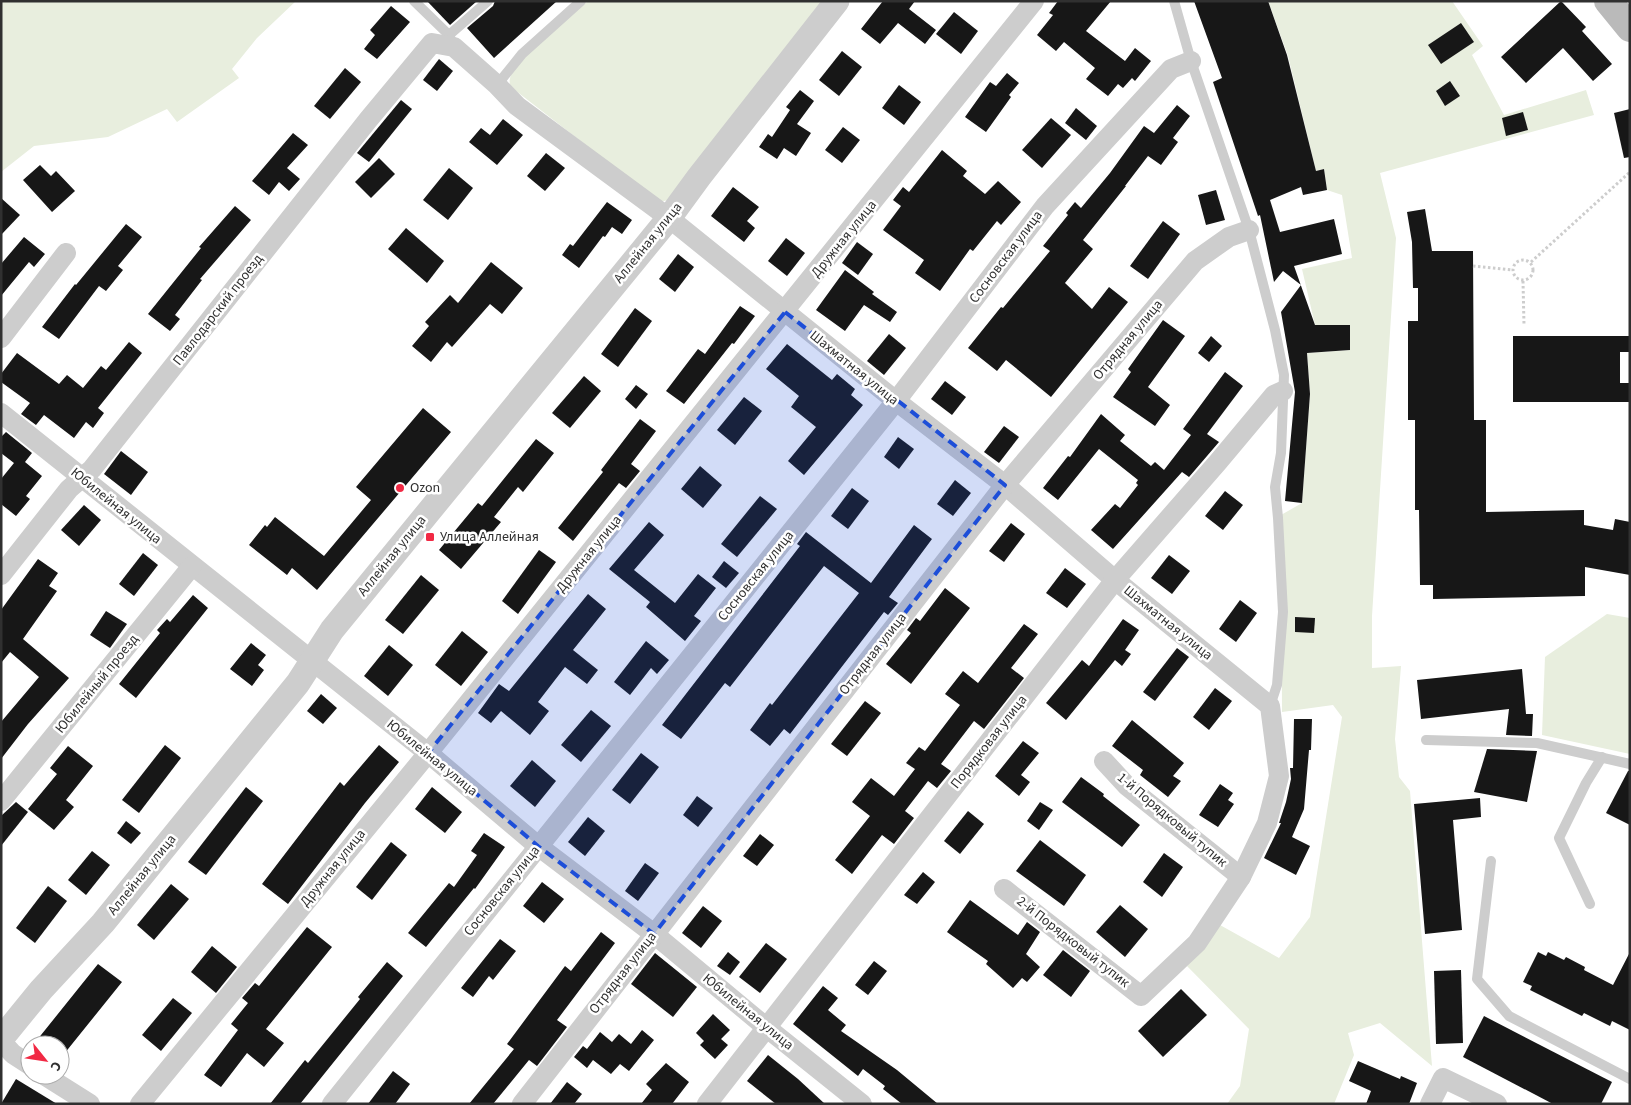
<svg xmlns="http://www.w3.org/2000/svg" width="1631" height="1105" viewBox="0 0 1631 1105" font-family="'Source Sans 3',sans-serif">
  <rect width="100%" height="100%" fill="#fff"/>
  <g fill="#e8eede">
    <polygon points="1,1 296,1 257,38 232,69 239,78 177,122 167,109 108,137 34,146 1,172"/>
    <path d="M588 1H825L669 200 659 202 511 87C510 85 509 81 510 79 513 60 571 16 588 1Z"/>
    <polygon points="1268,1 1452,1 1483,46 1472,55 1504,115 1586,90 1594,115 1380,173 1396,238 1372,616 1372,668 1401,666 1395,739 1399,777 1410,791 1432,1066 1380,1023 1348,1033 1354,1055 1334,1104 1227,1104 1240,1086 1249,1029 1187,966 1220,925 1279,958 1310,917 1342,717 1333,705 1282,712 1281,515 1302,503 1310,394 1307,353 1350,350 1350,325 1315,325 1302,269 1352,258 1342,195 1327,190 1324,169 1316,171 1288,56"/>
    <polygon points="1607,614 1630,618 1630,754 1542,735 1545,657"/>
  </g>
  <g fill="#171717">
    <polygon points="427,1 477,1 450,25"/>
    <polygon points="495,1 557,1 494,58 467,28 493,6"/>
    <polygon points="883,1 915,1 909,9 936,30 925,44 898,23 880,44 861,29"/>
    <polygon points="1058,1 1111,1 1086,31 1125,61 1135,48 1151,61 1135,81 1132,78 1123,88 1118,84 1108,96 1086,79 1095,68 1064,42 1056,51 1037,35 1053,15 1049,13"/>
    <polygon points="1194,1 1268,1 1287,55 1316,171 1324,169 1327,190 1303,195 1301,187 1270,200 1280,232 1334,219 1342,254 1294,266 1315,325 1350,325 1350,350 1307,353 1310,394 1302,503 1285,501 1295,392 1281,312 1301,285 1283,271 1274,282 1260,215 1258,216 1213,82 1222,78"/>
    <polygon points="1561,1 1586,27 1582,31 1612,64 1593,81 1563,48 1526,83 1501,57"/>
    <polygon points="391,6 410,22 377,59 364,49 375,35 370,30"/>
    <polygon points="954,12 978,31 961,54 936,34"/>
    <polygon points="1461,23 1474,42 1441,64 1428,45"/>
    <polygon points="842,51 862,67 839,96 819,80"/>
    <polygon points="439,59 453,71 437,91 423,80"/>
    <polygon points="345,68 361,82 330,119 314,106"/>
    <polygon points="1007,73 1019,83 1009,95 1011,97 986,132 965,117 990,82 996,86"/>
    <polygon points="1450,81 1460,96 1445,106 1436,91"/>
    <polygon points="899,85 921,102 904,125 882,108"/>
    <polygon points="800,90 814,101 797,124 811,133 796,156 784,148 777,159 759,147 768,134 772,137 790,110 786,107"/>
    <polygon points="401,100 412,109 369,162 357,153"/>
    <polygon points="1177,105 1190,116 1173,138 1178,142 1161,165 1148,156 1125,186 1126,186 1083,240 1093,249 1065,283 1092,309 1109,287 1128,302 1051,397 1006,360 997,371 968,348 1001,307 1003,308 1050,251 1043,246 1068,215 1066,213 1075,202 1081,208 1110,173 1144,126 1154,133"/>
    <polygon points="1076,108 1097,126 1086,140 1065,123"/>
    <polygon points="1630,109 1630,157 1624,158 1614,113"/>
    <polygon points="1523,112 1528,130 1506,136 1502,118"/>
    <polygon points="1051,118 1071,135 1042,168 1022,150"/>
    <polygon points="503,119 523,135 497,165 469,142 481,128 490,135"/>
    <polygon points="843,127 860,140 842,163 825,150"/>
    <polygon points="293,133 308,145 287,168 300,179 289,191 279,182 269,195 252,181"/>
    <polygon points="942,150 967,171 963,176 985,194 998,181 1021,202 1001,225 997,221 973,251 970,249 940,291 915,273 924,260 883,230 901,206 893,200 903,187 909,192"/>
    <polygon points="546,153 565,168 545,191 527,176"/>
    <polygon points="379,158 395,174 371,198 355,182"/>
    <polygon points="40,165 51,176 56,171 75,191 52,212 23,180"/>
    <polygon points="449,168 473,188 448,220 423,200"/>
    <polygon points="733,187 759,207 747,221 755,228 744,242 711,216"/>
    <polygon points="1216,190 1225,220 1206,225 1198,195"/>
    <polygon points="1,198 20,215 1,235"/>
    <polygon points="607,202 632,220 622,234 612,227 605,237 603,236 579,268 562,255 570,244 573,246"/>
    <polygon points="235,206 251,220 200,279 202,280 175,315 180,319 170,331 148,314 201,248 199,247"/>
    <polygon points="1425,209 1432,251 1473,251 1474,420 1486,420 1486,512 1584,510 1584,525 1613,530 1615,519 1630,522 1630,575 1585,567 1585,596 1433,599 1433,585 1420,585 1419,510 1415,510 1415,420 1408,420 1408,321 1418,321 1418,288 1413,288 1412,242 1407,212"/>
    <polygon points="1163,221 1180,234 1148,279 1130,266"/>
    <polygon points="126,224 142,237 118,266 123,270 106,291 99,286 59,339 42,327 75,284 76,285"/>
    <polygon points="406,228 444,261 427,283 388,249"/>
    <polygon points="24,237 45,254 34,267 29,262 1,296 1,264"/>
    <polygon points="786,238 805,253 787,276 768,261"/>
    <polygon points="857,242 873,254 858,275 842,263"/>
    <polygon points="678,254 694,267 675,292 659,279"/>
    <polygon points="491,262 523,288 502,314 490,304 452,347 447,342 431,362 412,346 429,326 425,322 450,295 458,303"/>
    <polygon points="845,270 874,292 872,294 897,312 890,322 864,305 845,331 816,310"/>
    <polygon points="740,306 755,316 734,344 732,343 684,404 666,391 698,349 705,354"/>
    <polygon points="635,308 652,321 618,367 601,354"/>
    <polygon points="1163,320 1185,336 1148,387 1170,405 1155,426 1113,397 1131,372 1128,369"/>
    <polygon points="889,334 906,348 884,375 867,361"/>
    <polygon points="1211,336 1222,346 1209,362 1198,353"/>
    <polygon points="1513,336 1630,336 1630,352 1620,352 1620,383 1630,383 1630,402 1513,402"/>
    <polygon points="129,342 142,353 98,408 104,413 93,428 86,422 74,438 44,415 36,425 21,414 30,403 1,382 1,374 17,353 59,384 67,375 83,388 101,366 106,370"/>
    <polygon points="787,344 832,380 837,374 855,389 851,395 863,405 804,475 788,461 816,427 791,407 799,396 766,369"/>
    <polygon points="1225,372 1243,386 1207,434 1219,442 1189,477 1182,472 1113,549 1091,530 1115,504 1120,508 1138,485 1136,483 1138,480 1099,449 1058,500 1043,488 1068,456 1070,457 1101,414 1125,435 1120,441 1151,466 1155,462 1164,470 1191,435 1183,429"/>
    <polygon points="584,376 601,391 570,428 552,413"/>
    <polygon points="945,381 966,397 952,415 931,399"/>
    <polygon points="636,385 648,394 636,409 625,399"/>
    <polygon points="744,397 762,411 735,445 717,430"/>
    <polygon points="423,408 451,432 317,590 292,568 287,575 249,545 265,525 267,527 275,517 324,556 371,500 356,487"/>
    <polygon points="640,419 656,431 631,464 640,471 626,488 619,483 573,541 558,528 603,472 601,470"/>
    <polygon points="1004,426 1019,437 999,463 984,452"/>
    <polygon points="6,432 32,453 25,462 42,476 26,496 30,499 16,516 1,504 1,479 14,463 1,453 1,437"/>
    <polygon points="898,437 914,449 899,469 884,457"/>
    <polygon points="536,439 554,453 523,492 518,487 494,517 501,522 461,569 439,550 478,503 482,506"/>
    <polygon points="121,451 148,472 131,495 104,474"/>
    <polygon points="700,466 722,485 703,508 681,489"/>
    <polygon points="955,480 971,493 953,516 937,504"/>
    <polygon points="852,488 869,501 848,529 831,516"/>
    <polygon points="1225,491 1243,505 1223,530 1205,516"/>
    <polygon points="760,496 777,509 737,557 721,544"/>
    <polygon points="84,505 101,520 79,546 61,530"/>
    <polygon points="649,522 664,535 634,570 675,603 698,574 716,588 694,616 701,621 685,641 646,607 650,602 609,569"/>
    <polygon points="1011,523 1025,534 1004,562 989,551"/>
    <polygon points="914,525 932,539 889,597 898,603 888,615 884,612 790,734 784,729 770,746 750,730 770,703 772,705 859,593 824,566 730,687 725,683 681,739 662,725 800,546 797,544 806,532 871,583"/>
    <polygon points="539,550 556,562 518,614 502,601"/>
    <polygon points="143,553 158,565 134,596 119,584"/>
    <polygon points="1169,555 1190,571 1172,594 1151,578"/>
    <polygon points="38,559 58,573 49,586 57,591 23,639 69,678 28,724 1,759 1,722 39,677 10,652 1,663 1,610"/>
    <polygon points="724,561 739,573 726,588 712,577"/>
    <polygon points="1065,568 1086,584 1067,608 1046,593"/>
    <polygon points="421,575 439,590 403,634 385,620"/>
    <polygon points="945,588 970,608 911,684 886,664 911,633 907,630 916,618 920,621"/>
    <polygon points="588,594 606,609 573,650 598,670 587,684 565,667 538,702 549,711 530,735 501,711 491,723 478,713 499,684 509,691"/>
    <polygon points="193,595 208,608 136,698 119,684 160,633 157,630 167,619 170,622"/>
    <polygon points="1240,600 1257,613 1236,642 1219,629"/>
    <polygon points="106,611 127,624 110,648 90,635"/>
    <polygon points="1295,617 1315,618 1314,633 1295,632"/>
    <polygon points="1123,619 1139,630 1125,650 1131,654 1122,666 1115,660 1066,720 1046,703 1082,660 1089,666"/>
    <polygon points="1024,624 1038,634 1011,668 1024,678 984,729 974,721 941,764 951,771 937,788 928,781 905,811 914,818 894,844 882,835 852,874 835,860 870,816 852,802 871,778 894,796 915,769 906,763 919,747 925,751 960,705 945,694 963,671 978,683"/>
    <polygon points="462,631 488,652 461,686 435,665"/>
    <polygon points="646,641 669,660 657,674 651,668 630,695 614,682"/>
    <polygon points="251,643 266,655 258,665 264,670 252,686 230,669"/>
    <polygon points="389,645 413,665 388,696 364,676"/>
    <polygon points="1177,648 1189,657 1155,701 1143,692"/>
    <polygon points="1522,669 1526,714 1533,714 1532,736 1506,735 1509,709 1421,719 1417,680"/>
    <polygon points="1215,688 1232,701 1209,730 1193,717"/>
    <polygon points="321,694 337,708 323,724 307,711"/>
    <polygon points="865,701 881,713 847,756 831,744"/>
    <polygon points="591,710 611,726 581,762 561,745"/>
    <polygon points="1294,719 1312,719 1311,750 1309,750 1304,809 1292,837 1310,846 1296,875 1264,858 1281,823 1279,823 1286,802 1291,779 1290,768 1293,768"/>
    <polygon points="1132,720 1184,763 1173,776 1181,781 1168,797 1140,775 1143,770 1112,746"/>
    <polygon points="1023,741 1039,753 1021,775 1030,782 1019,796 995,776"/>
    <polygon points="165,745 181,758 139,813 122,800"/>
    <polygon points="379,745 399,762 365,803 288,904 262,884 340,782 344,786"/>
    <polygon points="68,746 93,766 66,800 74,807 54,830 28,809 57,774 50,768"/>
    <polygon points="1487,749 1537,751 1527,802 1474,792"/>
    <polygon points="641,753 659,767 630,804 612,790"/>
    <polygon points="532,760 556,781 535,807 510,786"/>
    <polygon points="1628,771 1630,771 1630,825 1606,813"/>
    <polygon points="1081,777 1104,794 1103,796 1140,825 1122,847 1062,802"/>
    <polygon points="1220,784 1233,793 1228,800 1234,804 1218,827 1199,815"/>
    <polygon points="246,787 263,801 206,875 188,862"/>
    <polygon points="432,787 462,812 445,833 415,809"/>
    <polygon points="697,796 713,808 698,827 683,815"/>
    <polygon points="1480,798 1481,817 1453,820 1462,930 1425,934 1414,804"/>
    <polygon points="16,802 28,812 1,846 1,816"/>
    <polygon points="1040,802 1053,810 1039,830 1027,821"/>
    <polygon points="968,811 984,824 960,854 944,841"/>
    <polygon points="588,817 605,831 585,856 568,842"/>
    <polygon points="126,821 141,833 131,844 117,833"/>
    <polygon points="484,833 505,847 475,889 474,888 426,947 408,933 449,883 454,887 477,855 471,851"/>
    <polygon points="760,834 774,845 757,866 743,856"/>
    <polygon points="1040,840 1086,875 1064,906 1016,871"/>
    <polygon points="391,842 407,855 372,900 356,887"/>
    <polygon points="92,851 110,865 86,895 68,880"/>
    <polygon points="1164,853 1183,867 1162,897 1143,882"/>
    <polygon points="645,863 659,873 638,901 625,891"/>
    <polygon points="923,872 935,882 917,904 904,895"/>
    <polygon points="542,882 564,899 544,923 523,906"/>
    <polygon points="171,884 189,899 154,940 137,925"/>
    <polygon points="48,886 67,901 35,943 16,928"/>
    <polygon points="970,900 1018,935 1027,922 1040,932 1026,954 1040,967 1027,982 1022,978 1013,988 986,964 988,961 947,932"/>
    <polygon points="1120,905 1148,929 1125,957 1096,932"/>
    <polygon points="703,906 722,921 701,948 682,933"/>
    <polygon points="307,927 332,947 266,1029 284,1043 264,1067 247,1053 221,1087 204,1075 238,1030 231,1024 248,1003 242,998 255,983 259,986"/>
    <polygon points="601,932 615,943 557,1020 567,1027 537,1066 529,1060 493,1104 469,1104 514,1049 507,1044 565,966 571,971"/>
    <polygon points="500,939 516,951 493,980 489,976 473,997 461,988"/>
    <polygon points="766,943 787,959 760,993 739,977"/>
    <polygon points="212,946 237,967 216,993 191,972"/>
    <polygon points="1063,950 1090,971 1071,997 1043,975"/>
    <polygon points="728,952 740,962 730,975 717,966"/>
    <polygon points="1538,952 1546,956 1548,952 1564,960 1566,957 1585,967 1584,970 1613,985 1630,952 1630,1030 1612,1021 1610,1026 1584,1013 1582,1016 1530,990 1532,986 1523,982"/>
    <polygon points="655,953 697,987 673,1017 631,984"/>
    <polygon points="874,961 887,971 868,995 855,985"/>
    <polygon points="387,962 403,976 300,1104 270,1104 305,1060 308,1063 360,999 358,997"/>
    <polygon points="98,964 122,982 60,1059 60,1045 33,1045"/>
    <polygon points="1461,970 1463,1043 1436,1044 1434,971"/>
    <polygon points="823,986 838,998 828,1010 846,1025 841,1031 897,1070 938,1104 902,1104 883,1089 885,1086 863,1069 858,1076 793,1024"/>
    <polygon points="1181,989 1207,1015 1163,1057 1138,1031"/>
    <polygon points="173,998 192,1013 161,1051 142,1035"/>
    <polygon points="713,1014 730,1030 721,1039 728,1045 715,1059 700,1045 704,1041 696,1033"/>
    <polygon points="1484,1016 1612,1082 1601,1104 1553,1104 1463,1057"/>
    <polygon points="642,1030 654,1040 629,1071 620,1064 611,1074 593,1060 587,1068 574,1057 583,1046 587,1049 600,1032 612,1042 619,1034 631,1044"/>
    <polygon points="768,1055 798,1079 825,1104 776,1104 747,1081"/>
    <polygon points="1358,1061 1400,1079 1401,1076 1417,1083 1409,1104 1366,1104 1371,1091 1349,1081"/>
    <polygon points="666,1063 689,1082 672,1104 641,1104 652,1090 646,1084"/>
    <polygon points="393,1071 410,1084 395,1104 368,1104"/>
    <polygon points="16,1079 57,1104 1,1104"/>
    <polygon points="567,1082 582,1094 574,1104 550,1104"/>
  </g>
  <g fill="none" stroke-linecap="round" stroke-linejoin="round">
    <g stroke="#cdcdcd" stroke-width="3" stroke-dasharray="2.5 2.5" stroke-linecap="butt">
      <circle cx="1523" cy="270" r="10"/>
      <polyline points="1531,262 1630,172"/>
      <polyline points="1473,266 1512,270"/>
      <polyline points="1523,281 1524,325"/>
    </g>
    <g stroke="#cdcdcd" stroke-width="10">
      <polyline points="414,1 449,35"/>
      <polyline points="1174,1 1191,61 1249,230 1275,330 1284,375 1281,453 1275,487 1278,518 1283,612 1277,685 1270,706"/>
      <polyline points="454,47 449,35 488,1"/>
      <polyline points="497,85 522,54 581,1"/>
      <polyline points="1426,740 1537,743 1630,764"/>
      <polyline points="1491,861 1477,979 1509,1016 1630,1079"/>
      <polyline points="1590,904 1559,838 1586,783 1602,757"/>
    </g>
    <g stroke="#cdcdcd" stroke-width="20">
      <polyline points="1,338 66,253"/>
      <polyline points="1,413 428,753 538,846 654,934 767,1028 862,1104"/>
      <polyline points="1,575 69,489 92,469 368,120 432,43 454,47 497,85 517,106 669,218 896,401 1005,485 1115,580 1270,706 1279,776 1267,823 1241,877 1197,943 1141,996 1004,889"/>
      <polyline points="1104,761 1127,786 1241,877"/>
      <polyline points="1,801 192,566"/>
      <polyline points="1,1041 13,1054 30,1065"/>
      <polyline points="44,1075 90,1104"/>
      <polyline points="140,1104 428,753 1034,1"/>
      <polyline points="332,1104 896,401 1045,206 1171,69 1191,61"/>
      <polyline points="522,1104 1005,485 1195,261 1229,237 1249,230"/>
      <polyline points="707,1104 1115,580 1218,462 1274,395 1283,391"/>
      <polyline points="1430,1104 1443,1078 1497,1104"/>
    </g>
    <polyline stroke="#cdcdcd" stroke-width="25" points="1,1039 41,990 103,923 298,683 332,630 669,218 699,177 837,1"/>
    <polyline stroke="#bababa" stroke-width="28" points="1608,1 1630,28"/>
  </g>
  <path fill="#1d4ed8" fill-opacity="0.2" stroke="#1d4ed8" stroke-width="4" stroke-dasharray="10 6" stroke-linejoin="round" d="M785 312 1005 485 654 934 538 846 428 753Z"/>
  <g fill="#f12944" stroke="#fff" stroke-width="2">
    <circle cx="400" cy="488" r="5"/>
    <rect x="425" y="532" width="10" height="10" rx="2.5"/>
  </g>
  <g text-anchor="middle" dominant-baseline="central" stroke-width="5" stroke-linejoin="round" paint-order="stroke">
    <g font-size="14" fill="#303030" stroke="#fff">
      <text transform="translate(844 239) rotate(-51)">Дружная улица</text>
      <text transform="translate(648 243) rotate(-51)">Аллейная улица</text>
      <text transform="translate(1006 257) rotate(-53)">Сосновская улица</text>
      <text transform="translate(218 310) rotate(-52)">Павлодарский проезд</text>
      <text transform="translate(1128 340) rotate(-50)">Отрядная улица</text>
      <text transform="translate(854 368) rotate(39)">Шахматная улица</text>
      <text transform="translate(116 506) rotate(39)">Юбилейная улица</text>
      <text transform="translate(589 554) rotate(-51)">Дружная улица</text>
      <text transform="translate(392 556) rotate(-51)">Аллейная улица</text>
      <text transform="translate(756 576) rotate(-51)">Сосновская улица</text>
      <text transform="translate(1168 623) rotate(39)">Шахматная улица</text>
      <text transform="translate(873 654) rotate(-52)">Отрядная улица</text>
      <text transform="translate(97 684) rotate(-51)">Юбилейный проезд</text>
      <text transform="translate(989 742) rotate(-52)">Порядковая улица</text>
      <text transform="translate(432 758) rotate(39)">Юбилейная улица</text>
      <text transform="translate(1172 820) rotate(40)">1-й Порядковый тупик</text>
      <text transform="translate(333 868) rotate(-51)">Дружная улица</text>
      <text transform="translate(142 875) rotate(-51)">Аллейная улица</text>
      <text transform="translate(502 891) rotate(-51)">Сосновская улица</text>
      <text transform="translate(1073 942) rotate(38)">2-й Порядковый тупик</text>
      <text transform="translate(623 973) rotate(-52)">Отрядная улица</text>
      <text transform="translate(748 1012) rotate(39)">Юбилейная улица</text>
    </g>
    <g font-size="14" fill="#303030" stroke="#fff" text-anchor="start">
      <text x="410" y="488">Ozon</text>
      <text x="440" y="537">Улица Аллейная</text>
    </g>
  </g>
  <rect width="1631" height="1105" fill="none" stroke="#303030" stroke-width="5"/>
  <g transform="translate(45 1060) rotate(120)"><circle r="24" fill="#ffffff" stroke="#acacac"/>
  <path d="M0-4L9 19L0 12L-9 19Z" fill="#f12944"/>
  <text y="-8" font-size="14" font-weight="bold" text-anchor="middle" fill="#303030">С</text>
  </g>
</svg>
